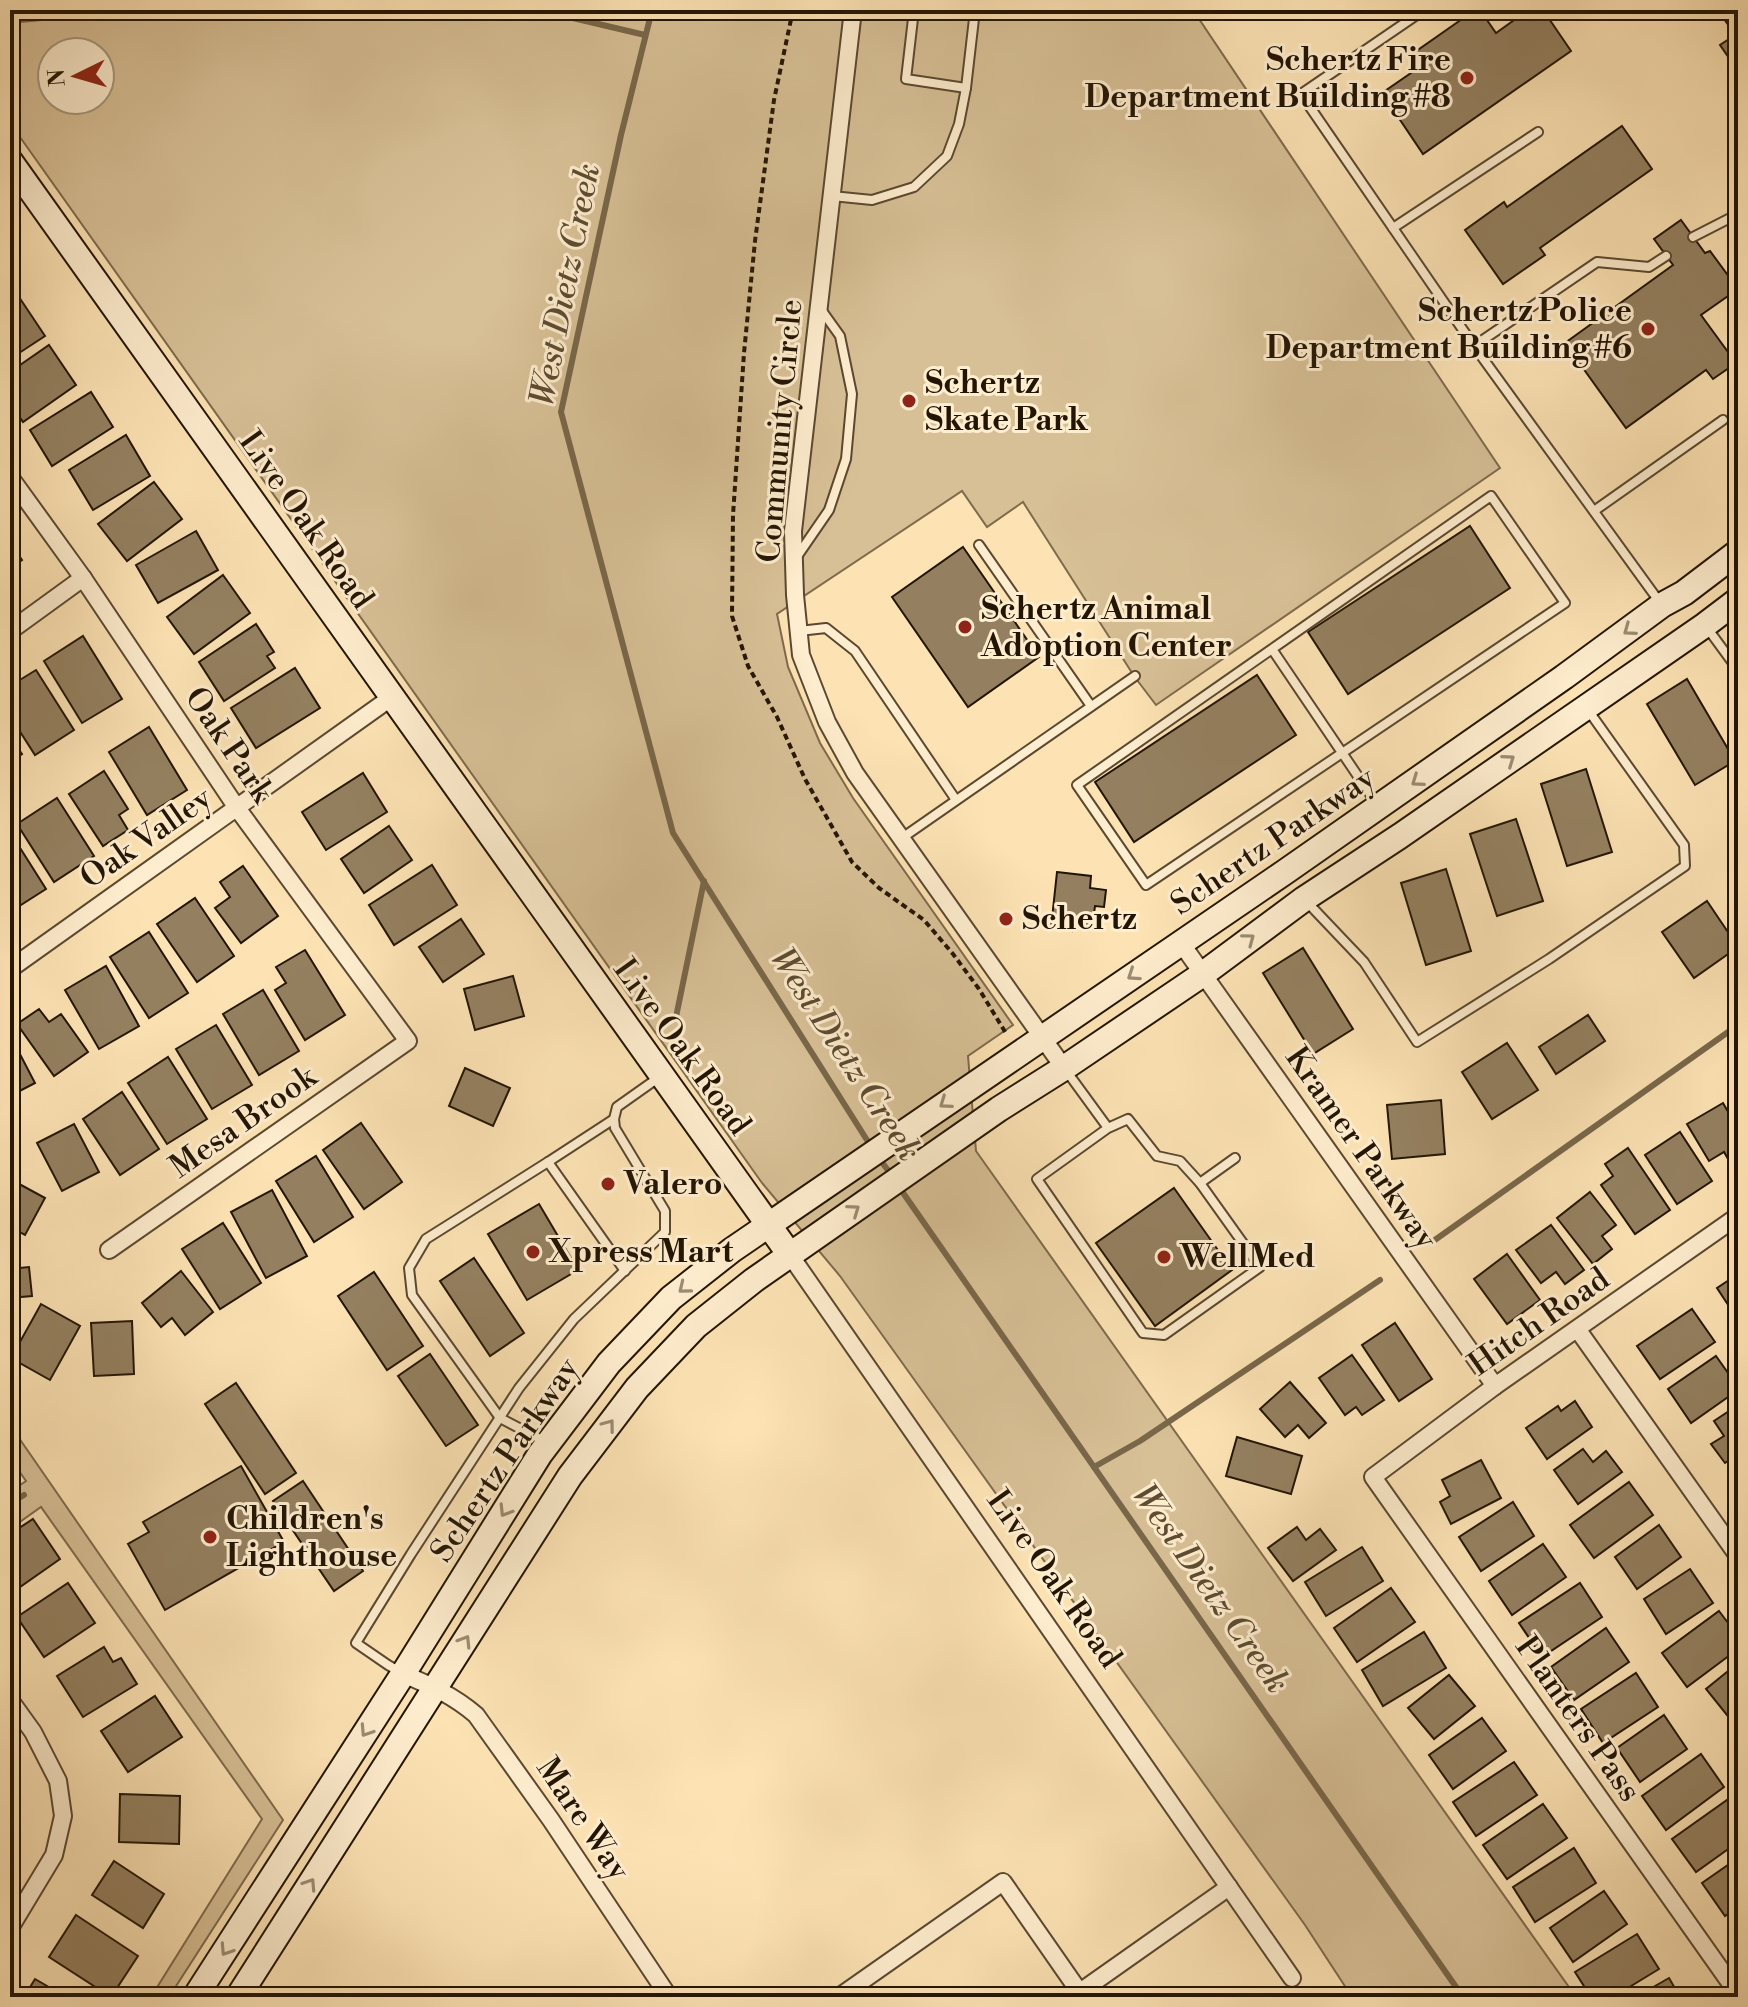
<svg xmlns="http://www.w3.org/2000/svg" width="1748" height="2007" viewBox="0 0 1748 2007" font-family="'Libre Bodoni',serif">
  <rect width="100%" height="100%" fill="#fde3b4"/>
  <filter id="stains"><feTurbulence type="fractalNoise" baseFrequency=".0025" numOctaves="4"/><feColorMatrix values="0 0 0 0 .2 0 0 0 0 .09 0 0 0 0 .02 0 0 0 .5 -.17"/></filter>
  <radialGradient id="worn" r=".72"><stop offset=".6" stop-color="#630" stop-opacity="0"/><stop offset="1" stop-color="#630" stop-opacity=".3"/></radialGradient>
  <g fill="#d8c096" stroke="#7e6a4d" stroke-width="2" fill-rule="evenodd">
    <path d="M10 10H1193L1500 468 1156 705 1134 676 1023 502 987 527 962 491 777 614 788 667 820 743 853 798 1013 1025 968 1056 976 1151 1576 1997H1352L1305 1925 840 1276 762 1183 10 123ZM52 52H100V100H52Z"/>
    <polygon points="10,1425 283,1820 169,1997 151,1997 262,1819 41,1507 10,1529 10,1492 26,1481 10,1458"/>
  </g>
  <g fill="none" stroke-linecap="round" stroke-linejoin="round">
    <g stroke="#79674a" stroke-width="6">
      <polyline points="539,10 645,35"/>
      <polyline points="652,10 621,135 561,412 673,833 872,1148"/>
      <polyline points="10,23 20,20 128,10"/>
      <polyline points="676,1017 704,881"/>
      <polyline points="878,1157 893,1177"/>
      <polyline points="899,1187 1463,1997"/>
      <polyline points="1432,1242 1738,1025"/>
      <polyline points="1094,1467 1140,1441 1380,1280"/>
      <polyline points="10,1503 24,1495"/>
    </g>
  </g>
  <g fill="#948060" stroke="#231504" stroke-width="2">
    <polygon points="1475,10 1480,10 1496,33 1528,10 1543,10 1571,51 1423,154 1382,93 1424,64 1415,52"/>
    <polygon points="1718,10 1738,10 1738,71 1720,45 1735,35"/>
    <polygon points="1622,126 1652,169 1540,248 1545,255 1503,284 1465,230 1504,202 1507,207"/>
    <polygon points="1681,220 1705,253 1710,251 1738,289 1701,315 1736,363 1713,379 1706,370 1626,428 1565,343 1673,265 1654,239"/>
    <polygon points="19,297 45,336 10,359 10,303"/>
    <polygon points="49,345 76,385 23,422 10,403 10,372"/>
    <polygon points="91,392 113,427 52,466 30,430"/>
    <polygon points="126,435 150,476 93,510 69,470"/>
    <polygon points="154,482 182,519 127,561 98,524"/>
    <polygon points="1470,526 1510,588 1348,694 1308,632"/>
    <polygon points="196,531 218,570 158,603 136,565"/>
    <polygon points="10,542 22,560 10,569"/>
    <polygon points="963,547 1039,657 968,707 892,597"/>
    <polygon points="223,575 250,613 194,654 167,617"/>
    <polygon points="256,624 274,652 267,656 275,668 224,701 199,662"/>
    <polygon points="83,636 122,699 82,723 44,661"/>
    <polygon points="295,668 320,708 256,748 231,708"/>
    <polygon points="36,670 74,730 35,755 10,716 10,686"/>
    <polygon points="1257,675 1296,735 1134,842 1095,782"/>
    <polygon points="1687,679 1735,761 1695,785 1647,704"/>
    <polygon points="149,727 187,790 147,815 109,752"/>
    <polygon points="10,737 22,754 10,763"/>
    <polygon points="1586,769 1612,852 1567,866 1541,784"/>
    <polygon points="104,771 128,809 119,815 128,830 103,846 69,794"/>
    <polygon points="363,773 387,812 326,850 302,812"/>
    <polygon points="57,798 94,856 54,882 17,824"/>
    <polygon points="1516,819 1543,901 1497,916 1470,834"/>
    <polygon points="389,826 412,860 364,893 341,859"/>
    <polygon points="10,832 46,889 10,912"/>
    <polygon points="432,865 457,905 394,945 369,905"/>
    <polygon points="243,866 278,916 241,943 215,908 230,897 220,882"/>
    <polygon points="1446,869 1471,951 1426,965 1401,883"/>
    <polygon points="1057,872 1091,876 1090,888 1106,890 1104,907 1095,906 1092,928 1072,926 1072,931 1051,928"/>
    <polygon points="195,898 234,956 197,982 157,924"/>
    <polygon points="1707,901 1738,947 1694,978 1662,932"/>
    <polygon points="461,919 484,954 443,982 419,947"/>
    <polygon points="149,932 188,993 149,1018 110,957"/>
    <polygon points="1303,948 1353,1029 1313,1054 1263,973"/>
    <polygon points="305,950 345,1015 305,1040 275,990 286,983 276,967"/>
    <polygon points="106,966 139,1026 99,1049 65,990"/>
    <polygon points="513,976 524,1016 475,1030 464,989"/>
    <polygon points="263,990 299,1051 259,1075 223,1014"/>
    <polygon points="39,1009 49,1022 61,1014 88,1052 54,1076 17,1024"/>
    <polygon points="1588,1015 1605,1041 1556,1074 1539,1047"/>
    <polygon points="216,1025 252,1085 212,1109 176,1049"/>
    <polygon points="10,1035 35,1083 10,1096"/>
    <polygon points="1507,1043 1538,1090 1492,1119 1462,1072"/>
    <polygon points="168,1057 207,1119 167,1144 128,1083"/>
    <polygon points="465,1068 510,1088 493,1126 449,1106"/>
    <polygon points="122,1092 159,1149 120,1175 83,1119"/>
    <polygon points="1441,1100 1445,1154 1392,1159 1387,1105"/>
    <polygon points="1723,1103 1738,1129 1738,1159 1731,1164 1724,1152 1709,1161 1687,1124"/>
    <polygon points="361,1123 402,1182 364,1209 323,1150"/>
    <polygon points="74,1124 99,1172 62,1191 37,1143"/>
    <polygon points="1680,1132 1712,1181 1677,1204 1645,1155"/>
    <polygon points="1628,1148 1670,1210 1635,1234 1601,1185 1613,1176 1605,1164"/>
    <polygon points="316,1156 353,1217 314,1242 276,1181"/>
    <polygon points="10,1179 45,1198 25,1235 10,1227"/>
    <polygon points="1174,1188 1232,1270 1155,1326 1096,1243"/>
    <polygon points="272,1190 307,1256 266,1278 231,1212"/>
    <polygon points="1590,1192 1616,1225 1602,1236 1612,1249 1593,1264 1557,1218"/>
    <polygon points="539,1204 578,1270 527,1300 488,1234"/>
    <polygon points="223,1223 261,1283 220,1309 182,1249"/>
    <polygon points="1551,1225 1584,1270 1565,1284 1556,1272 1541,1283 1516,1250"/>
    <polygon points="1507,1254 1540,1300 1507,1324 1474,1279"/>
    <polygon points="474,1258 524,1333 490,1356 440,1281"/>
    <polygon points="29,1267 32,1296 10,1298 10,1269"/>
    <polygon points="181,1271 213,1312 185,1335 172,1318 161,1327 142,1303"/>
    <polygon points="374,1272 423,1346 387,1370 338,1296"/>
    <polygon points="1738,1274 1738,1320 1717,1288"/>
    <polygon points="41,1304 80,1326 50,1380 11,1358"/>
    <polygon points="1692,1309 1715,1342 1660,1379 1637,1346"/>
    <polygon points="132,1321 134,1374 94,1376 91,1323"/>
    <polygon points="1395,1323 1432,1379 1399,1401 1362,1345"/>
    <polygon points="430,1354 478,1425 446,1446 398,1376"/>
    <polygon points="1352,1355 1384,1400 1362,1415 1356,1407 1345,1415 1319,1378"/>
    <polygon points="1716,1356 1738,1387 1738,1390 1691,1423 1668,1389"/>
    <polygon points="1290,1382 1326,1423 1309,1438 1298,1425 1285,1437 1260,1409"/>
    <polygon points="236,1383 296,1473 265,1494 205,1404"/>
    <polygon points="1575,1401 1592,1427 1547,1459 1526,1428 1558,1406 1561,1411"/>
    <polygon points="1738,1405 1738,1454 1725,1463 1711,1444 1724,1436 1714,1421"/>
    <polygon points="1237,1437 1302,1456 1291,1494 1226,1476"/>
    <polygon points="1583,1449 1593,1462 1606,1451 1622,1472 1578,1504 1554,1470"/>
    <polygon points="1481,1460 1501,1498 1451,1524 1440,1502 1450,1496 1442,1480"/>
    <polygon points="241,1466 284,1542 165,1610 128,1544 149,1532 143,1522"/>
    <polygon points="1738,1469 1738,1488 1729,1475"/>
    <polygon points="303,1481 363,1571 334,1591 273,1501"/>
    <polygon points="1629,1482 1653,1515 1594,1558 1570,1525"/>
    <polygon points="1513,1502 1534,1536 1481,1571 1459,1537"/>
    <polygon points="33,1519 60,1559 10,1594 10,1534"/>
    <polygon points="1659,1525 1681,1557 1637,1589 1615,1557"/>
    <polygon points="1297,1527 1306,1540 1320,1529 1336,1550 1293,1581 1268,1548"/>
    <polygon points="1543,1544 1566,1577 1512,1615 1489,1581"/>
    <polygon points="1362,1547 1383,1581 1326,1616 1305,1582"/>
    <polygon points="1690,1569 1713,1603 1666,1634 1644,1599"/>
    <polygon points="68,1583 95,1623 44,1657 17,1617"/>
    <polygon points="1580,1583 1602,1617 1542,1657 1519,1623"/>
    <polygon points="1391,1588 1415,1622 1357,1662 1334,1628"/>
    <polygon points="1719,1611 1738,1636 1738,1649 1687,1687 1662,1653"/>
    <polygon points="1606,1628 1629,1662 1574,1700 1551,1667"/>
    <polygon points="1424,1632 1446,1668 1383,1706 1362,1670"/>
    <polygon points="104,1647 113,1662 121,1658 137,1684 83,1717 57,1676"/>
    <polygon points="1738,1663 1738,1714 1731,1720 1706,1689"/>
    <polygon points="1636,1673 1658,1707 1603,1743 1581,1709"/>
    <polygon points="1449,1675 1475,1706 1434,1739 1408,1708"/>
    <polygon points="155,1696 182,1737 128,1772 101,1731"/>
    <polygon points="1664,1715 1687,1749 1640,1782 1617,1748"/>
    <polygon points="1482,1718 1506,1751 1453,1789 1429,1755"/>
    <polygon points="1701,1754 1724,1787 1666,1830 1642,1796"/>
    <polygon points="1514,1762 1537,1795 1476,1836 1453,1802"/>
    <polygon points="120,1794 180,1796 179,1844 119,1842"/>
    <polygon points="1727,1800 1738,1816 1738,1842 1696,1872 1672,1839"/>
    <polygon points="1543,1804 1567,1838 1507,1879 1483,1845"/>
    <polygon points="1574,1848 1596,1883 1535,1922 1513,1887"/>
    <polygon points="1738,1858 1738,1907 1725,1916 1702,1883"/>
    <polygon points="114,1861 164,1894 143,1928 92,1895"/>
    <polygon points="1604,1891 1627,1924 1573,1962 1550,1928"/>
    <polygon points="76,1915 138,1956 111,1997 49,1957"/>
    <polygon points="1637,1934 1659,1969 1613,1997 1591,1997 1575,1972"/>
    <polygon points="1669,1978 1680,1997 1636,1997"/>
    <polygon points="35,1979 66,1997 24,1997"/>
  </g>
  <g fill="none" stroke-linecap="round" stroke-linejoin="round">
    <g stroke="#5a4830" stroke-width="12">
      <g id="lane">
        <polyline points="914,10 906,79 966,88"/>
        <polyline points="1424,10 1301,94 1474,346"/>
        <polyline points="832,196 872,200 914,187 947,156 959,124 966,88 975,10"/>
        <polyline points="1393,228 1538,132"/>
        <polyline points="1693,237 1738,214"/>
        <polyline points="1594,511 1723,420"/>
        <polyline points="979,545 1091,706"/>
        <polyline points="796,558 829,510 846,459 852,394 840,336 820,308"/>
        <polyline points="1661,604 1474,346 1597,262 1649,267 1666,256"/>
        <polyline points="1708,629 1738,670"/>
        <polyline points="799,631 826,628 855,651 956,800"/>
        <polyline points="1272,649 1491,496 1565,603 1146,885 1077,785 1272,649 1376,803"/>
        <polyline points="902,838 1135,676"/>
        <polyline points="1307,902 1364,962 1417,1042 1549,959 1685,866 1684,845 1588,710"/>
        <polyline points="1065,1069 1108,1128 1037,1179 1143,1333 1164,1335 1260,1267 1200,1183 1180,1161 1157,1156 1128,1119 1108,1128"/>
        <polyline points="548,1162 614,1119"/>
        <polyline points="1200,1183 1235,1158"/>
        <polyline points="544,1441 500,1418 412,1295 409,1268 426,1239 548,1162 625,1271"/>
        <polyline points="402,1673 388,1665 356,1643 411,1554 519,1388 574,1319 665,1232 665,1211 615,1128 614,1119 617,1107 658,1078"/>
      </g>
    </g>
    <g stroke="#5a4830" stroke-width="20">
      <g id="street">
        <polyline points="853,10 793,531 795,595 801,655 827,722 855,773 1064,1068"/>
        <polyline points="10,477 83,578 237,808 408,1041 109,1250"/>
        <polyline points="10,631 83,578"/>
        <polyline points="1181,943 1495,1386"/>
        <polyline points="10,969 392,697"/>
        <polyline points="1738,1216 1495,1386 1373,1477 1738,1994"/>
        <polyline points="790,1255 1292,1978"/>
        <polyline points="1578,1330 1738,1556"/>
        <path d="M403 1674C430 1685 454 1696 476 1715L551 1820 669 1997"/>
        <polyline points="10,1700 33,1732 58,1781 63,1816 54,1855 10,1928"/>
        <polyline points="1080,1992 1229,1887"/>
        <polyline points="839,1997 1003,1882 1083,1997"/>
      </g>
    </g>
    <g stroke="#231504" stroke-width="28">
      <g id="secondary">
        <polyline points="10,161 790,1255"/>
        <polyline points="195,1997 403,1674 540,1454 609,1363 671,1298 732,1250 1285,872 1564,677 1662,605 1684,593 1738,552"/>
        <polyline points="238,1997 570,1476 637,1388 696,1326 754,1280 999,1109 1064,1068 1203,974 1304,899 1400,836 1705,625 1738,600"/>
      </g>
    </g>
    <polyline stroke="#231504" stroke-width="4" stroke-dasharray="6 4" stroke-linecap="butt" points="793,10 774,100 755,241 744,353 733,515 732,616 748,666 777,717 805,779 852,862 879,888 924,920 953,954 979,989 1007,1035"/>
    <use href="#lane" stroke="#feedce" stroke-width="8"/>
    <use href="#street" stroke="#feedce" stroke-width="16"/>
    <use href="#secondary" stroke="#feedce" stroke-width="24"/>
  </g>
  <defs><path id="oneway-chevron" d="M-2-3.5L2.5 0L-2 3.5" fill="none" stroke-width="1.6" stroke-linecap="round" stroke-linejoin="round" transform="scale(2)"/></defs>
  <g stroke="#9b8c73">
    <use href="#oneway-chevron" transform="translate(1629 630) rotate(144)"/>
    <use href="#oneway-chevron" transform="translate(1509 760) rotate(-35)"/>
    <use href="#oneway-chevron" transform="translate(1417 781) rotate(145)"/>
    <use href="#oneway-chevron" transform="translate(1249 939) rotate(-37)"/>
    <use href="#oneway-chevron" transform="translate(1133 975) rotate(146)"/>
    <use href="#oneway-chevron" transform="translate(945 1103) rotate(145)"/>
    <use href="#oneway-chevron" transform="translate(854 1210) rotate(-35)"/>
    <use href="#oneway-chevron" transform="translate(684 1288) rotate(141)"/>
    <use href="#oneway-chevron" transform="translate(609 1425) rotate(-53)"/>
    <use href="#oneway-chevron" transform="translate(505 1511) rotate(122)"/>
    <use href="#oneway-chevron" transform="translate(465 1641) rotate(-58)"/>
    <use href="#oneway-chevron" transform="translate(366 1731) rotate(123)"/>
    <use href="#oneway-chevron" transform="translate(310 1884) rotate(-57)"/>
    <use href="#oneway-chevron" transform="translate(226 1950) rotate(123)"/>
  </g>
  <g fill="#8f2418" stroke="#feedce" stroke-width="3">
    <circle cx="1467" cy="78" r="8"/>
    <circle cx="1648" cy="329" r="8"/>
    <circle cx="909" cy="401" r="8"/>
    <circle cx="965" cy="627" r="8"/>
    <circle cx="1006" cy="919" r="8"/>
    <circle cx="608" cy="1184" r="8"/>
    <circle cx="533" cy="1252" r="8"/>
    <circle cx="1164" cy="1257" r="8"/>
    <circle cx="210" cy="1537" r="8"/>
  </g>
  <g text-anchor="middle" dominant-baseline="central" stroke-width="6" stroke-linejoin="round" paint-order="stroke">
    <g font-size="32" font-weight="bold" fill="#231504" stroke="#feedce" text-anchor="start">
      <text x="1451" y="60" text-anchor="end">Schertz Fire<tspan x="1451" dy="37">Department Building #8</tspan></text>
      <text x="1632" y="311" text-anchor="end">Schertz Police<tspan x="1632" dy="37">Department Building #6</tspan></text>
      <text x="925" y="383">Schertz<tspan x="925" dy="37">Skate Park</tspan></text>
      <text x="981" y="609">Schertz Animal<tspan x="981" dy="37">Adoption Center</tspan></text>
      <text x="1022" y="919">Schertz</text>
      <text x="624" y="1184">Valero</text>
      <text x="549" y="1252">Xpress Mart</text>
      <text x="1180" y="1257">WellMed</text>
      <text x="226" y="1519">Children's<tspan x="226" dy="37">Lighthouse</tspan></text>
    </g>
    <g font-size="32" fill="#231504" stroke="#feedce">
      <text transform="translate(780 431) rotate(-85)">Community Circle</text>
      <text transform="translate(306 520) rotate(55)">Live Oak Road</text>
      <text transform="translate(229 745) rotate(56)">Oak Park</text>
      <text transform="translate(146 838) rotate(-35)">Oak Valley</text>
      <text transform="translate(1273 841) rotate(-34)">Schertz Parkway</text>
      <text transform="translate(682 1047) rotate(54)">Live Oak Road</text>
      <text transform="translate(243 1122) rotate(-35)">Mesa Brook</text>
      <text transform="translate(1361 1148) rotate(55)">Kramer Parkway</text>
      <text transform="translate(1539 1322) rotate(-35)">Hitch Road</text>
      <text transform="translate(505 1460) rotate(-56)">Schertz Parkway</text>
      <text transform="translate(1054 1579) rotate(55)">Live Oak Road</text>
      <text transform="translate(1578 1719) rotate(55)">Planters Pass</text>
      <text transform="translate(583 1819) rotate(56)">Mare Way</text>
    </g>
    <g font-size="34" font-style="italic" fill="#5d4b32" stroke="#feedce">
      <text transform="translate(566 285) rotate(-79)">West Dietz Creek</text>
      <text transform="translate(845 1055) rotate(57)">West Dietz Creek</text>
      <text transform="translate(1210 1589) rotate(55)">West Dietz Creek</text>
    </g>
  </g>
  <rect width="1748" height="2007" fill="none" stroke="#fde3b4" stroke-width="40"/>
  <rect x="12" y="12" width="1724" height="1983" fill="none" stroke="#231504" stroke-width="4"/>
  <rect x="20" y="20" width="1708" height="1967" fill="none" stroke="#231504" stroke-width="2"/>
  <g transform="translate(76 76) rotate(265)"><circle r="38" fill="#feedce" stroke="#a6977d" stroke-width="2"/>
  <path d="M0-6L14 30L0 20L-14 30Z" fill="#8f2418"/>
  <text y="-12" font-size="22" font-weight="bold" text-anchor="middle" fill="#231504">N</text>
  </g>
  <rect width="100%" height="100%" filter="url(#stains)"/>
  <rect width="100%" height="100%" fill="url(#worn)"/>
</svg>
